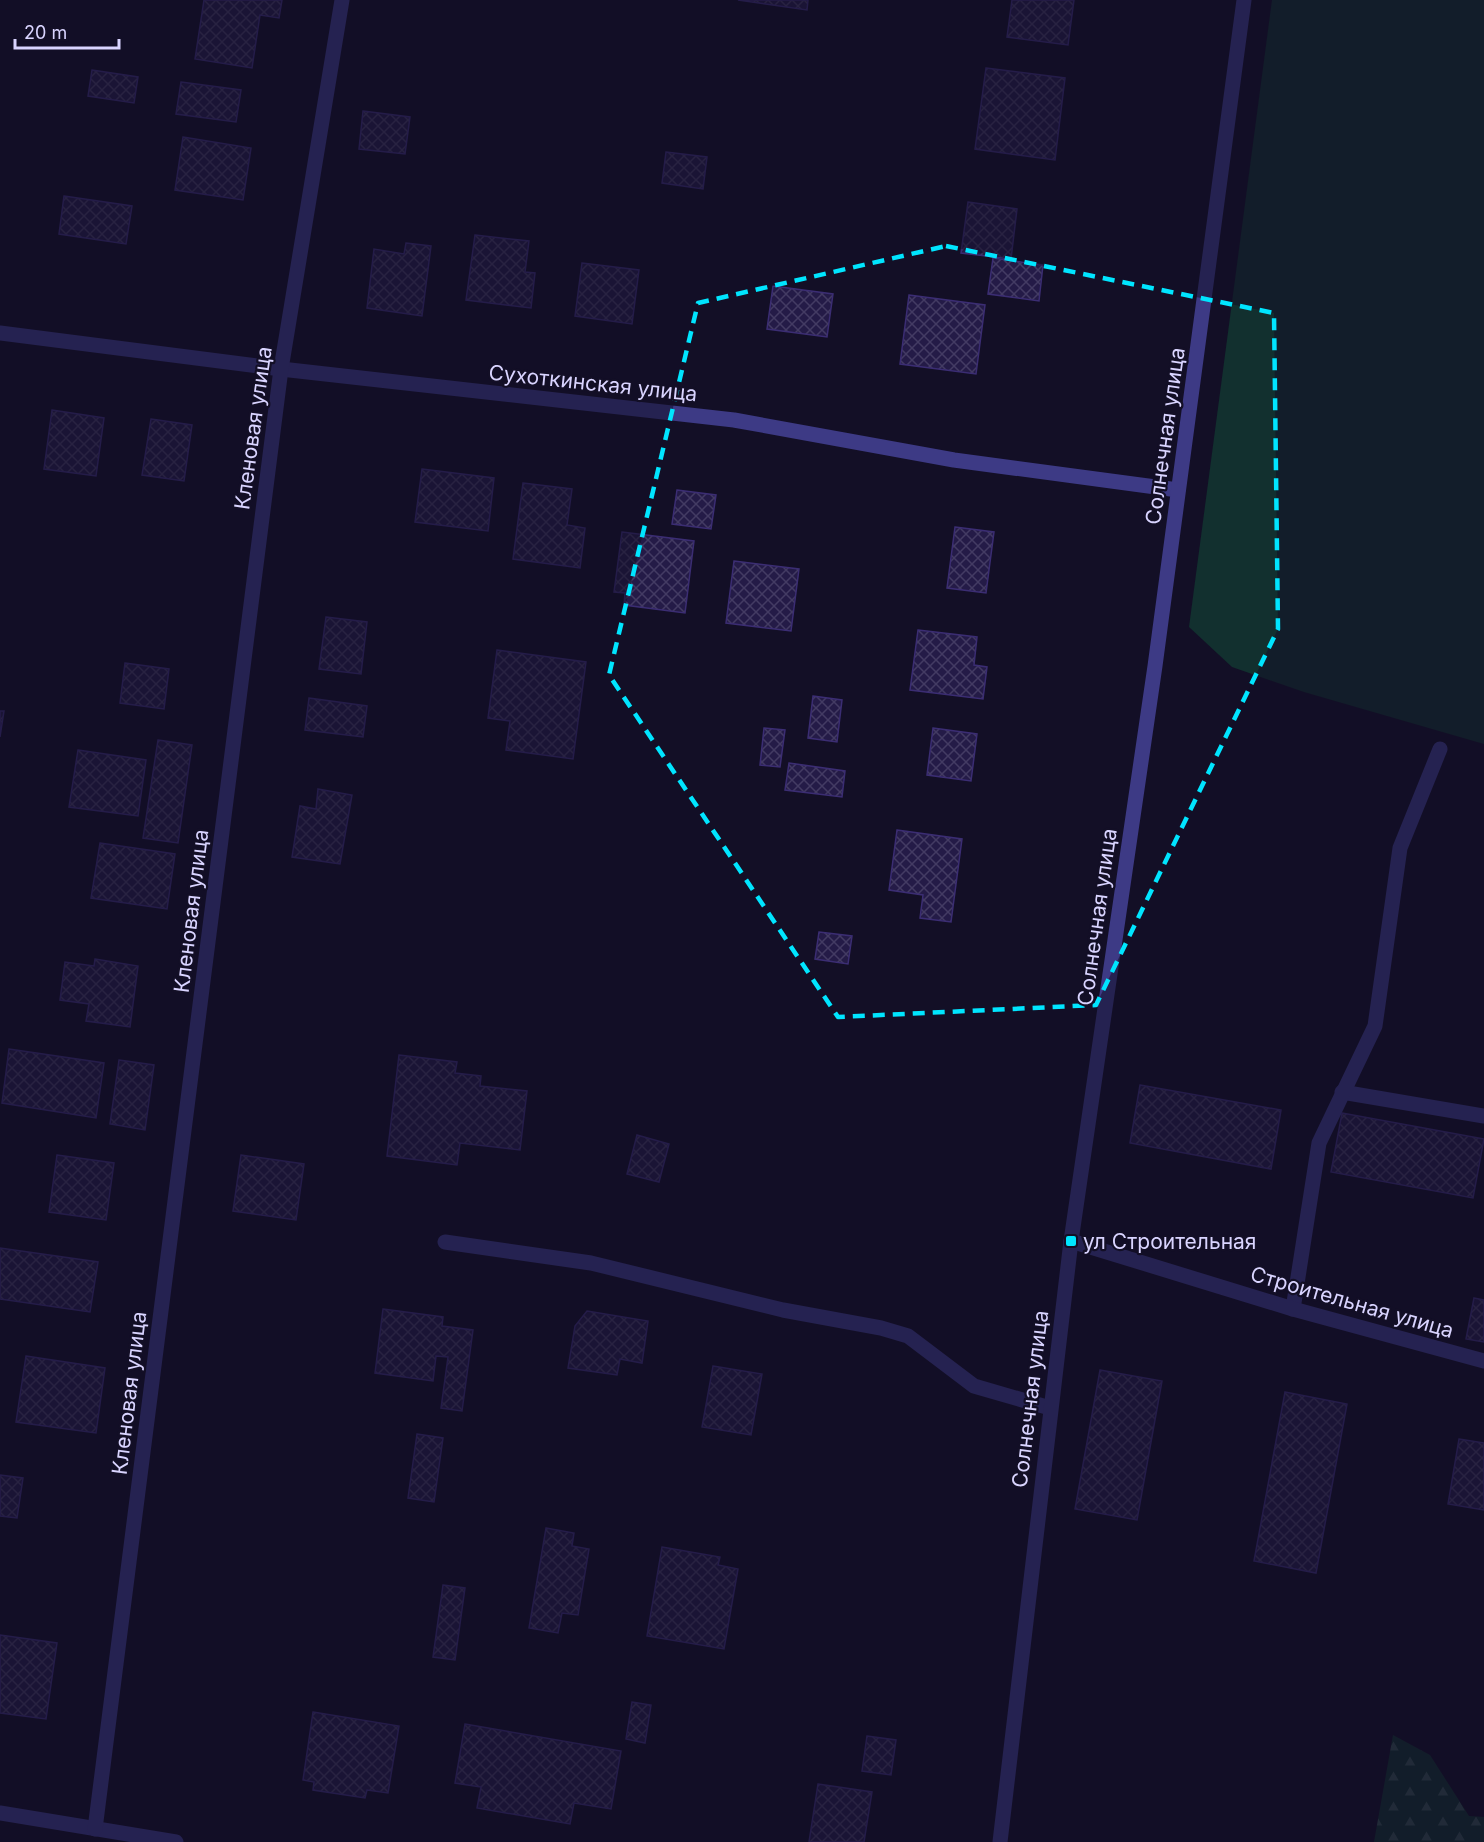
<svg xmlns="http://www.w3.org/2000/svg" width="1484" height="1842" viewBox="0 0 1484 1842" font-family="Inter,sans-serif">
  <defs>
    <pattern id="forest-firs" width="22" height="20" patternUnits="userSpaceOnUse" patternTransform="scale(1.5)"><rect width="22" height="20" fill="#12302f"/><path d="M5 1l3.5 6h-7zM16 11l3.5 6h-7z" fill="#344d4e"/></pattern>
    <pattern id="building-cross-hatch" width="8" height="8" patternUnits="userSpaceOnUse" patternTransform="scale(1.5)"><rect width="8" height="8" fill="#241b47"/><path d="M0 0l8 8M0 8l8-8" fill="none" stroke="#433b63"/></pattern>
  </defs>
  <rect width="100%" height="100%" fill="#130f26"/>
  <polygon fill="#12302f" points="1272,0 1484,0 1484,744 1304,692 1232,667 1189,627"/>
  <polygon fill="url(#forest-firs)" points="1393,1735 1430,1755 1469,1816 1484,1817 1484,1842 1374,1842"/>
  <g fill="url(#building-cross-hatch)" stroke="#3b2d73" stroke-width="1.5">
    <polygon points="204,0 282,0 279,18 260,15 252,68 195,59"/>
    <polygon points="738,0 808,0 807,10"/>
    <polygon points="1012,0 1074,0 1068,45 1007,37"/>
    <polygon points="986,68 1065,78 1055,160 975,149"/>
    <polygon points="92,70 138,77 134,103 88,96"/>
    <polygon points="181,82 241,90 236,122 176,114"/>
    <polygon points="363,111 410,117 405,154 359,149"/>
    <polygon points="183,137 251,148 243,200 175,190"/>
    <polygon points="666,152 707,157 703,189 662,183"/>
    <polygon points="64,196 132,206 126,244 59,234"/>
    <polygon points="968,202 1017,209 1011,259 961,253"/>
    <polygon points="475,235 529,241 525,272 535,273 531,308 466,300"/>
    <polygon points="406,243 431,246 422,316 367,308 374,249 404,254"/>
    <polygon points="993,258 1043,265 1039,301 988,294"/>
    <polygon points="582,263 639,270 632,324 575,316"/>
    <polygon points="773,286 833,294 827,337 767,329"/>
    <polygon points="909,295 985,305 976,374 900,364"/>
    <polygon points="52,410 104,418 96,476 44,469"/>
    <polygon points="151,419 192,425 184,481 142,475"/>
    <polygon points="422,469 494,478 488,531 415,522"/>
    <polygon points="523,483 572,489 567,525 585,528 580,568 513,559"/>
    <polygon points="677,490 716,495 711,529 672,524"/>
    <polygon points="955,527 994,532 986,593 947,588"/>
    <polygon points="622,532 694,541 685,613 624,605 625,593 614,592"/>
    <polygon points="734,561 799,569 791,631 726,623"/>
    <polygon points="326,617 367,622 361,674 319,669"/>
    <polygon points="918,630 977,637 974,665 987,667 983,699 910,690"/>
    <polygon points="497,650 586,662 573,759 506,750 510,721 488,718"/>
    <polygon points="125,663 169,669 164,709 120,703"/>
    <polygon points="813,696 842,700 837,742 808,738"/>
    <polygon points="309,698 367,706 363,737 305,730"/>
    <polygon points="0,711 4,711 0,737"/>
    <polygon points="764,728 785,730 780,767 760,765"/>
    <polygon points="933,728 977,734 971,781 927,775"/>
    <polygon points="158,740 192,745 178,843 143,838"/>
    <polygon points="78,750 146,760 138,816 69,807"/>
    <polygon points="789,763 845,771 842,797 785,790"/>
    <polygon points="318,789 352,795 340,864 292,857 300,806 316,809"/>
    <polygon points="897,830 962,839 951,922 920,918 923,895 889,890"/>
    <polygon points="100,843 175,854 167,909 91,898"/>
    <polygon points="819,932 852,936 848,964 815,959"/>
    <polygon points="95,959 138,966 130,1027 86,1021 89,1004 60,1000 65,962 94,966"/>
    <polygon points="9,1049 104,1063 96,1118 2,1103"/>
    <polygon points="399,1055 457,1062 455,1073 481,1076 480,1086 527,1091 520,1150 460,1143 457,1165 387,1156"/>
    <polygon points="119,1060 154,1065 145,1130 110,1124"/>
    <polygon points="1140,1085 1281,1110 1271,1169 1130,1143"/>
    <polygon points="1342,1113 1484,1139 1473,1198 1331,1172"/>
    <polygon points="637,1135 669,1144 659,1182 627,1174"/>
    <polygon points="57,1155 114,1163 106,1220 49,1212"/>
    <polygon points="241,1155 304,1164 296,1220 233,1211"/>
    <polygon points="0,1248 98,1262 90,1312 0,1299"/>
    <polygon points="1474,1298 1484,1300 1484,1342 1466,1339"/>
    <polygon points="383,1309 443,1317 442,1326 473,1330 462,1411 441,1408 448,1357 436,1356 433,1381 375,1373"/>
    <polygon points="587,1311 648,1321 642,1363 620,1359 617,1375 568,1368 575,1326"/>
    <polygon points="26,1356 105,1368 96,1433 16,1422"/>
    <polygon points="713,1366 762,1374 751,1435 702,1427"/>
    <polygon points="1100,1370 1162,1381 1137,1520 1075,1509"/>
    <polygon points="1285,1392 1347,1404 1316,1573 1254,1561"/>
    <polygon points="417,1434 443,1438 434,1502 408,1498"/>
    <polygon points="1459,1439 1484,1443 1484,1510 1448,1504"/>
    <polygon points="0,1475 23,1478 17,1518 0,1516"/>
    <polygon points="546,1528 574,1533 572,1546 589,1549 578,1615 562,1613 558,1633 529,1628"/>
    <polygon points="662,1547 720,1557 718,1565 738,1569 724,1649 647,1636"/>
    <polygon points="443,1585 465,1588 455,1660 433,1657"/>
    <polygon points="0,1635 57,1643 46,1719 0,1713"/>
    <polygon points="632,1702 651,1705 645,1743 626,1739"/>
    <polygon points="313,1712 399,1726 388,1793 367,1790 365,1798 313,1790 314,1782 303,1780"/>
    <polygon points="465,1724 621,1751 611,1809 574,1803 570,1824 477,1808 481,1787 455,1783"/>
    <polygon points="867,1736 896,1740 891,1775 862,1771"/>
    <polygon points="818,1784 872,1792 864,1842 809,1842"/>
  </g>
  <g fill="none" stroke-linecap="round" stroke-linejoin="round">
    <g stroke="#3d3a85" stroke-width="15">
      <polyline points="1342,1092 1484,1116"/>
      <polyline points="445,1242 591,1263 783,1310 881,1328 908,1336 974,1386 1050,1408"/>
      <polyline points="1293,1309 1319,1143 1375,1026 1400,848 1440,749"/>
    </g>
    <g stroke="#3d3a85" stroke-width="15">
      <polyline points="0,333 281,369 734,420 954,460 1178,490"/>
      <polyline points="1071,1241 1293,1309 1484,1361"/>
      <polyline points="0,1813 176,1842"/>
      <polyline points="95,1829 281,369 342,0"/>
    </g>
    <polyline stroke="#3d3a85" stroke-width="15" points="1000,1842 1071,1241 1155,666 1244,0"/>
  </g>
  <path d="M0 0H1484V1842H0ZM946 246 1274 313 1278 629 1096 1005 838 1017 609 675 698 303Z" fill="#130f26" fill-opacity=".55" fill-rule="evenodd"/>
  <path fill="none" stroke="#00e5ff" stroke-width="4.5" stroke-dasharray="12 8" stroke-linejoin="round" d="M946 246 1274 313 1278 629 1096 1005 838 1017 609 675 698 303Z"/>
  <rect fill="#00e5ff" stroke="#130f26" stroke-width="2" x="1065" y="1235" width="12" height="12" rx="3"/>
  <g text-anchor="middle" dominant-baseline="central" stroke-width="4.5" stroke-linejoin="round" paint-order="stroke">
    <g font-size="21" fill="#d9d4ff" stroke="#130f26">
      <text transform="translate(593 383) rotate(6)">Сухоткинская улица</text>
      <text transform="translate(253 428) rotate(-82)">Кленовая улица</text>
      <text transform="translate(1165 436) rotate(-82)">Солнечная улица</text>
      <text transform="translate(191 911) rotate(-83)">Кленовая улица</text>
      <text transform="translate(1097 917) rotate(-82)">Солнечная улица</text>
      <text transform="translate(1352 1302) rotate(16)">Строительная улица</text>
      <text transform="translate(129 1393) rotate(-83)">Кленовая улица</text>
      <text transform="translate(1030 1399) rotate(-83)">Солнечная улица</text>
    </g>
    <g font-size="21" fill="#d9d4ff" stroke="#130f26" text-anchor="start">
      <text x="1083" y="1241">ул Строительная</text>
    </g>
  </g>
  <path d="M15 39v9h104v-9" fill="none" stroke="#d9d4ff" stroke-width="3"/>
  <text x="24" y="39" font-size="18" fill="#d9d4ff" stroke="#130f26" stroke-width="4.5" paint-order="stroke">20 m</text>
</svg>
